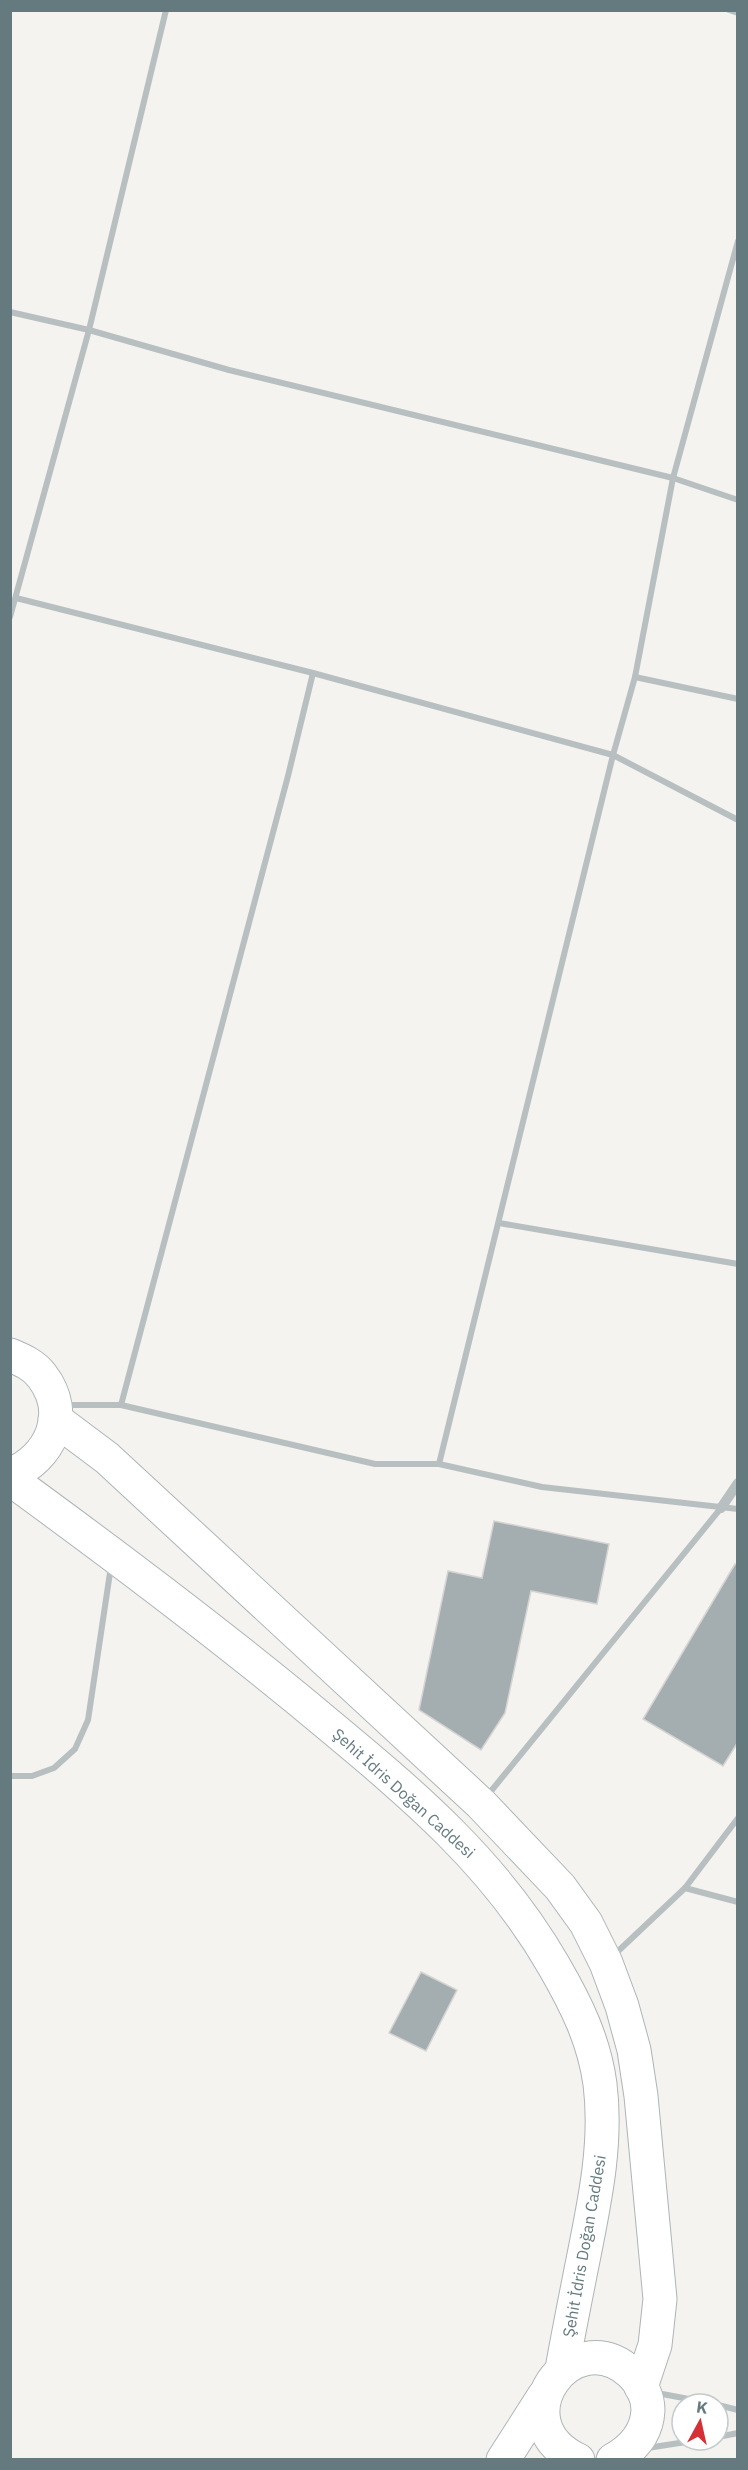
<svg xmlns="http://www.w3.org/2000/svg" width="748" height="2470" viewBox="0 0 748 2470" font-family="'IBM Plex Sans',sans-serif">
  <rect width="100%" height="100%" fill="#f4f3f0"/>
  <g fill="#a4aeb0" stroke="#d5d4d3" stroke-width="1.5">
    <polygon points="494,1521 609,1544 597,1604 531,1591 505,1713 481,1750 419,1710 448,1571 482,1578"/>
    <polygon points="735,1564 738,1565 738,1742 723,1766 643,1719"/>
    <polygon points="421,1972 457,1990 426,2051 389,2033"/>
  </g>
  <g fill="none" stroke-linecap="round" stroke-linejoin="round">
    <g stroke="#adb5b7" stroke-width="35">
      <g id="secondary">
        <path d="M10 1355C22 1360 34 1365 42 1376 71 1414 51 1457 10 1475"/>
        <polyline points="55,1419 107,1458 481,1804 560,1887 586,1923 606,1963 622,2006 634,2050 641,2096 660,2299 655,2345 641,2387"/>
        <path d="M10 1479C109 1551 206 1624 300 1701 397 1782 490 1854 554 1966 576 2004 594 2040 600 2084 607 2140 596 2195 585 2250 577 2290 569 2330 562 2369"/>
        <polyline points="503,2460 544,2396"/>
        <path d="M578 2460C498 2422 572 2319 631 2373 641 2382 648 2397 648 2410 647 2433 633 2449 613 2460"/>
      </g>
    </g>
    <g stroke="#b8bfc0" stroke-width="6">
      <polyline points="729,10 738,13"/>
      <polyline points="10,312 89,330 229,370 673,478 738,500"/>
      <polyline points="16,598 313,673 613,755 738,820"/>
      <polyline points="10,617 89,330 166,10"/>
      <polyline points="635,677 738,699"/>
      <polyline points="499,1223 738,1264"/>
      <polyline points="64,1405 121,1405 375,1464 439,1464 542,1487 738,1509"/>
      <polyline points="121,1405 288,776 313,673"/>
      <polyline points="439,1464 613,755 635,677 673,478 738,241"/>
      <polyline points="10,1776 32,1776 54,1768 75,1749 88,1720 111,1566"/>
      <polyline points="487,1796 721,1508"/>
      <polyline points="685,1888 738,1902"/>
      <polyline points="614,1955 685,1888 738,1818"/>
      <polyline points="657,2393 715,2404"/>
      <polyline points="718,2405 738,2410"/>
      <polyline points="718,2437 738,2433"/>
      <polyline points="647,2448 699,2440"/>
    </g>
    <polyline stroke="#b8bfc0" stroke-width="10" points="721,1508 738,1483"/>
    <use href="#secondary" stroke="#fff" stroke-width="33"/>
  </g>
  <g text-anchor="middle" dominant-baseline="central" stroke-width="6" stroke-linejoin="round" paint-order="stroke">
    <g font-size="16" fill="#657a7f" stroke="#fff">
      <text transform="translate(404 1793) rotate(42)">Şehit İdris Doğan Caddesi</text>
      <text transform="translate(584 2246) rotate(-80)">Şehit İdris Doğan Caddesi</text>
    </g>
  </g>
  <rect width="748" height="2470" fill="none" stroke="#657a7f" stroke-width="24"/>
  <g transform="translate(700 2422) rotate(8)"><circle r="28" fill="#ffffff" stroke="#c1cacc" stroke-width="1.5"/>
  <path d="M0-4.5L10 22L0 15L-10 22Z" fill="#d43036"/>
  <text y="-9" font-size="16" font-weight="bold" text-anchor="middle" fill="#657a7f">K</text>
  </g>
</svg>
